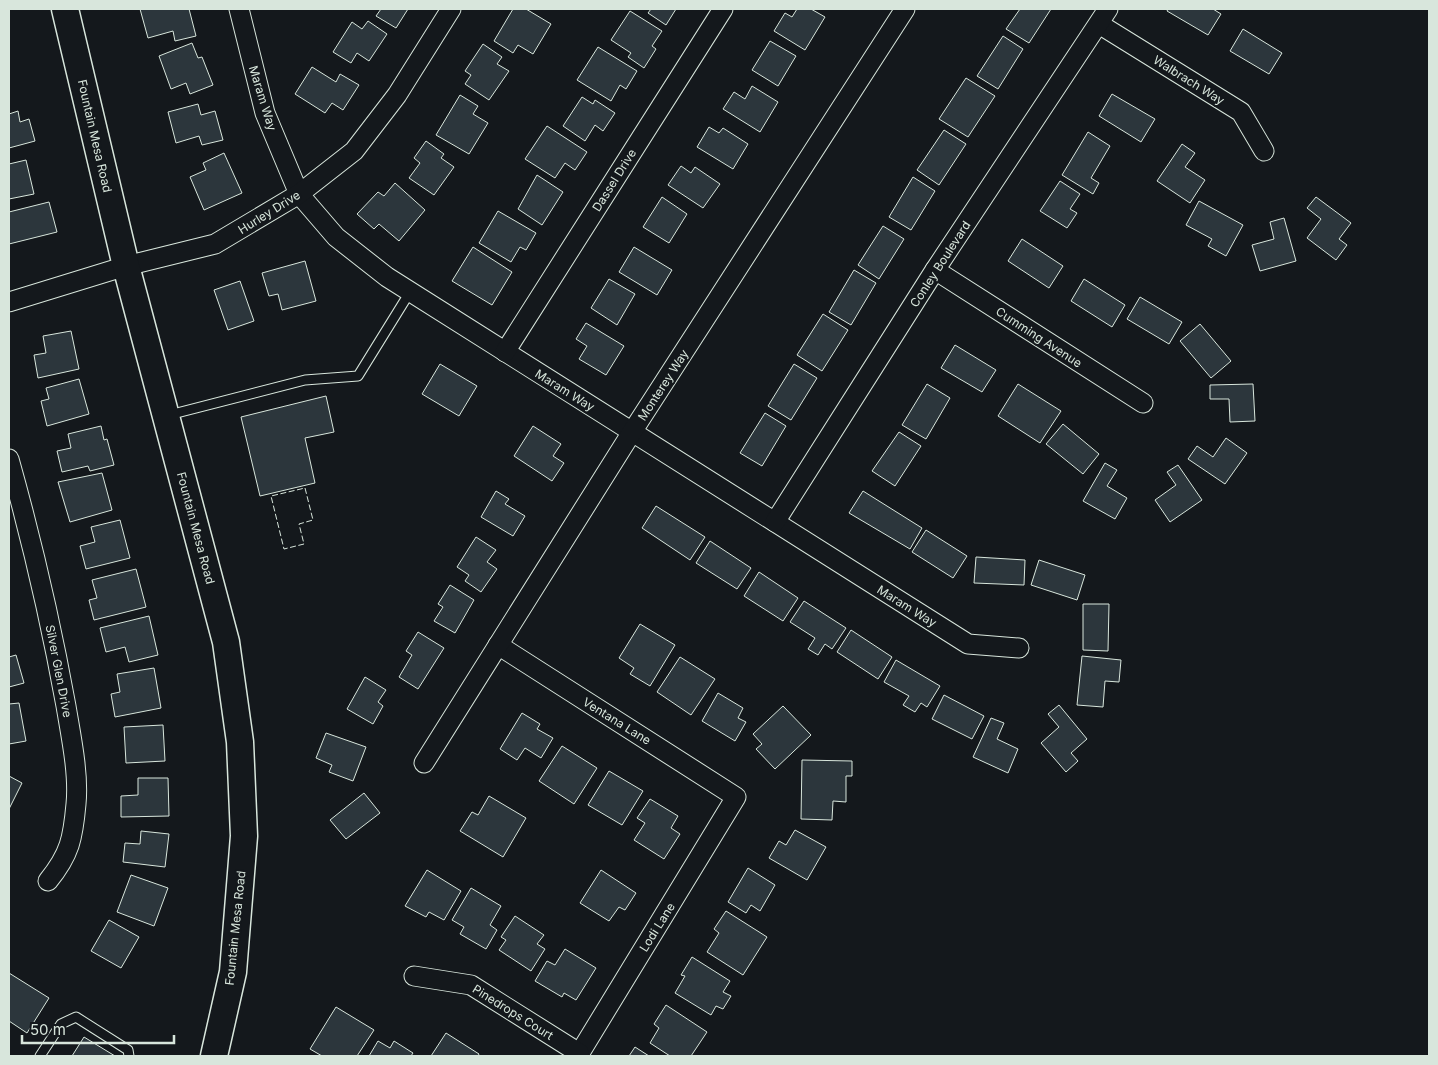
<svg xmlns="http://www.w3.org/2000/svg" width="1438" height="1065" viewBox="0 0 1438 1065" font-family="Inter,sans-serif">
  <rect width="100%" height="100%" fill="#14181c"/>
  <g fill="#2c363c" stroke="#d8e6dc">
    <polygon points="140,9 189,9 196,36 175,41 173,31 148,38"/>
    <polygon points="381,9 408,9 396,28 376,16"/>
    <polygon points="513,9 526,9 551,24 533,54 518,45 513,53 494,41"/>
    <polygon points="651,9 676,9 666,25 648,13"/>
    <polygon points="797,9 811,9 825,17 805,50 774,31 785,13 792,17"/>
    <polygon points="1020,9 1051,9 1029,43 1006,29"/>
    <polygon points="1168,9 1213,9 1221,14 1208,35 1167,11"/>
    <polygon points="630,11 662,31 652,46 656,49 644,68 628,57 631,53 611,40"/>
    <polygon points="368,21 387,34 369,61 357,53 351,63 333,52 352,22 362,29"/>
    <polygon points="1243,29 1282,53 1269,74 1230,51"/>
    <polygon points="1003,36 1023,49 998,89 977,76"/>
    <polygon points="770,41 796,56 778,86 752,70"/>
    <polygon points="192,43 198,58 202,57 213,85 190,94 186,83 171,89 159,56"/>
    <polygon points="483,44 502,57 497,64 509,71 489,100 465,84 471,75 465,71"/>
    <polygon points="598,47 637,71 626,89 620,85 611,101 577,80"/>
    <polygon points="312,67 336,82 340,74 359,85 343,110 332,103 325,113 295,94"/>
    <polygon points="966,78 995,96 968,137 939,119"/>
    <polygon points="752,86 778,102 760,132 723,109 734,92 745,99"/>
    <polygon points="1112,94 1155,119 1141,142 1099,116"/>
    <polygon points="460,95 478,106 473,114 488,123 469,154 436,135"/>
    <polygon points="582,97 593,104 595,100 615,113 603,131 595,125 585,141 563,126"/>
    <polygon points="198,104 201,115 215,111 223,140 202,145 199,136 176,143 168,112"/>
    <polygon points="18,111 20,122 29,119 35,141 9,148 9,114"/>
    <polygon points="547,126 587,152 575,170 565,163 555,178 525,159"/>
    <polygon points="709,127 719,133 723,128 748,144 733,169 697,147"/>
    <polygon points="944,130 966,144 939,185 917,170"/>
    <polygon points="1088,132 1110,146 1091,178 1099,183 1093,194 1062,175"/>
    <polygon points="426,141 444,154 441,158 454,167 434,195 409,178 420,163 414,158"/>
    <polygon points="1182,144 1195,153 1185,167 1205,180 1190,203 1157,181"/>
    <polygon points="224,153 242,193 204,210 190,177 206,170 203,163"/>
    <polygon points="26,160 34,194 9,199 9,164"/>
    <polygon points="681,166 691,173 695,167 720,184 703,208 668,185"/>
    <polygon points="537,175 563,192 542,225 518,209"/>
    <polygon points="913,177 935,191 911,230 889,217"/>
    <polygon points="1060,181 1080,194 1070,209 1077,213 1067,228 1040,211"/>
    <polygon points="395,183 425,210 399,241 379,224 374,229 357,214 378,192 384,196"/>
    <polygon points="662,197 687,214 669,243 643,227"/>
    <polygon points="1316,197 1351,223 1339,239 1347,245 1336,260 1307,238 1321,219 1307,208"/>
    <polygon points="1199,201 1243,225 1226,256 1208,246 1212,239 1186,225"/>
    <polygon points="49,202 57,232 9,244 9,212"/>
    <polygon points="498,211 536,233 526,250 520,247 511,262 479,243"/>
    <polygon points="1284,218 1296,261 1260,271 1252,245 1274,239 1270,222"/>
    <polygon points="883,226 904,239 879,279 858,265"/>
    <polygon points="1022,239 1063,266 1049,288 1008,261"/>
    <polygon points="473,247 512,272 492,305 452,281"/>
    <polygon points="634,247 672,270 657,295 619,272"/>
    <polygon points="305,261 316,301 282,310 278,294 269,296 262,273"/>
    <polygon points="854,270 876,283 851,325 829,312"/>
    <polygon points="609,279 635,294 617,325 591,308"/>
    <polygon points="1084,279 1125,305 1112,327 1071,301"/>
    <polygon points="240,281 254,321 228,330 214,290"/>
    <polygon points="1140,297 1182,322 1169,344 1127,319"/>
    <polygon points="823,314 848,330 822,371 797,355"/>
    <polygon points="586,323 624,346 606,375 579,359 587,346 576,339"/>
    <polygon points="1200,324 1231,361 1211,378 1180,341"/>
    <polygon points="71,331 79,369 38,378 34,355 46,353 43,336"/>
    <polygon points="955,345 996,370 982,392 941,368"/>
    <polygon points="440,364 477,386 459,416 422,394"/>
    <polygon points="794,364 817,378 791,420 768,406"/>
    <polygon points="79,379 89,414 47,426 41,401 49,399 46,388"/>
    <polygon points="927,384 950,398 926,439 902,425"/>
    <polygon points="1018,384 1061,411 1040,443 998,416"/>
    <polygon points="1253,384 1255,421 1230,422 1229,399 1210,399 1210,385"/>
    <polygon points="326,396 334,432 305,438 315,483 260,496 241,417"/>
    <polygon points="765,413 786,426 762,466 740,453"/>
    <polygon points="1063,424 1099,454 1083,474 1046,444"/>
    <polygon points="101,426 104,440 107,439 114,465 90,471 88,466 62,472 57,451 71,448 68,434"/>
    <polygon points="533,426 561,444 553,456 564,463 552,481 514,456"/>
    <polygon points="899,432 921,446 895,486 872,471"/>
    <polygon points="1226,438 1247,453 1225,484 1188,459 1197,446 1213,457"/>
    <polygon points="1105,463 1117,470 1107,486 1127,498 1115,519 1083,501"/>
    <polygon points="1178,465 1202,500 1170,522 1155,500 1176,485 1167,472"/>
    <polygon points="102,473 112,510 70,522 58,482"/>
    <polygon points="496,491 509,499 505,504 525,516 513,536 481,517"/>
    <polygon points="863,491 922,528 910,549 849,513"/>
    <polygon points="656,506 705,537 690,560 642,528"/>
    <polygon points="120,520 130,558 86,569 80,546 95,542 91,527"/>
    <polygon points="926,530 967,556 953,578 912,552"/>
    <polygon points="476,537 496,550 487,562 497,569 481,592 465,581 469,575 457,567"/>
    <polygon points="710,541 751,568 737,589 696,563"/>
    <polygon points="976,557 1025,560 1024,585 974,583"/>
    <polygon points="1039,560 1085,575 1077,600 1031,585"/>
    <polygon points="136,569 146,607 94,620 89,600 97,598 92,580"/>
    <polygon points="759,572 798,598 783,621 744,596"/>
    <polygon points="450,585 474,600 455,633 434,621 443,607 438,604"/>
    <polygon points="804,601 846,628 832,649 825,644 818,655 808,649 815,638 790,622"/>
    <polygon points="1083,604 1109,604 1108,651 1083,650"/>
    <polygon points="149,616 158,655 129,662 125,647 106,652 100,628"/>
    <polygon points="640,624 675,645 650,686 630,674 634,668 619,658"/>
    <polygon points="851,630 892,657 878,679 837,652"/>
    <polygon points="418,632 444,648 418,689 399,677 412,655 406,651"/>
    <polygon points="16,655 24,683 9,687 9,657"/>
    <polygon points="1082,656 1121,660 1119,682 1105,681 1103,707 1077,705"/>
    <polygon points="680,657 715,679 691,715 657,692"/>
    <polygon points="896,660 940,686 927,707 921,703 915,712 903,705 909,696 884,682"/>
    <polygon points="154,668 161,708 115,717 111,694 120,692 117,674"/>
    <polygon points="365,677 386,690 378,702 383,706 373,724 347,709"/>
    <polygon points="718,693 743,708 738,718 746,722 735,741 702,721"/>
    <polygon points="944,695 984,716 972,739 932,719"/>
    <polygon points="19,703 26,741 9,744 9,704"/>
    <polygon points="1059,705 1087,739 1071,753 1078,761 1066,772 1041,743 1059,727 1048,714"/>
    <polygon points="783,706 811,735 775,769 756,749 762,744 753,734"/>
    <polygon points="522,713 540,724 537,729 553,738 541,758 525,748 517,760 500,749"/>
    <polygon points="991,718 1004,723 997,739 1018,749 1008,773 973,757"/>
    <polygon points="163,725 165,761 126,763 124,727"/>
    <polygon points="326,733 366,747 353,781 329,772 332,765 316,758"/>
    <polygon points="562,746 597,768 574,804 539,781"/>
    <polygon points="802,760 852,761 852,776 846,776 846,802 833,801 832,820 801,819"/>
    <polygon points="609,771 643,791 622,825 588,805"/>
    <polygon points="9,776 22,783 9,809"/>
    <polygon points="138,778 168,778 169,816 121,817 121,796 138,795"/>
    <polygon points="364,793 380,813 346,839 330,820"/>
    <polygon points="489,796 526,818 503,857 460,831 472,812 478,815"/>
    <polygon points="650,799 678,816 671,828 680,834 664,859 634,840 645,823 637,818"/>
    <polygon points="795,830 826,847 807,880 769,858 779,841 786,845"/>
    <polygon points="141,831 169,834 165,867 123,862 125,843 140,844"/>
    <polygon points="748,868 775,885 760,911 751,905 746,913 728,902"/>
    <polygon points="427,870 461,891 444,920 429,912 426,917 405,906"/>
    <polygon points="601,870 636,893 625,910 619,907 609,921 580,903"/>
    <polygon points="131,875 168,888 154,926 117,912"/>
    <polygon points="471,888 501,906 490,925 497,930 486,949 460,934 464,927 452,920"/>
    <polygon points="726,911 767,937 743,975 707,952 719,933 714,929"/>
    <polygon points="515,916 544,935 537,944 545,949 531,971 499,950 506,940 501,937"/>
    <polygon points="109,920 139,937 121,968 91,951"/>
    <polygon points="565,949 596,968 576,1000 564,993 562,997 535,981 547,961 555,965"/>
    <polygon points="692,957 730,981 723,992 731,996 723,1009 716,1006 711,1015 675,993 685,976 681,975"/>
    <polygon points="9,973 49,998 27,1033 9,1021"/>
    <polygon points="666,1005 707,1032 691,1056 670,1056 650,1043 659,1028 654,1024"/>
    <polygon points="336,1007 374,1030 357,1056 322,1056 310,1049"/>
    <polygon points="446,1033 479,1054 478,1056 431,1056"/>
    <polygon points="84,1037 115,1056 72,1056"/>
    <polygon points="378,1041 390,1048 394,1041 413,1053 411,1056 369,1056"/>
    <polygon points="635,1047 649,1056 629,1056"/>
  </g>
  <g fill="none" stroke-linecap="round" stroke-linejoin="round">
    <g stroke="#d8e6dc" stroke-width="11">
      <g id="service">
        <polyline points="169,415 305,380 358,376 410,292"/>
        <polyline points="40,1056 61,1024 76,1017 128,1050 129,1056"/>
      </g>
    </g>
    <g stroke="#d8e6dc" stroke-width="21">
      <g id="minor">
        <polyline points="239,9 265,113 299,194 336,237 387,277 968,644 1019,648"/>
        <polyline points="1099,24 1241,112 1264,151"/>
        <polyline points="935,270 1143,403"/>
        <polyline points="9,302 126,266 215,244 299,194 354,151 397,95 451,9"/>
        <polyline points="505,352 723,9"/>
        <path d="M9 459C32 541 51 623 66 706 71 736 79 774 76 804 73 838 70 854 48 881"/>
        <polyline points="775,522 935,270 1108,9"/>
        <polyline points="498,645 736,797 578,1056"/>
        <polyline points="424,763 632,432 905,9"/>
        <polyline points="414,976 471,985 579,1053"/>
      </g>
    </g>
    <g stroke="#d8e6dc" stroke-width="29">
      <polyline id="secondary" points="65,9 126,266 226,642 240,742 244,836 233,972 214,1056"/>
    </g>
    <use href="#service" stroke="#14181c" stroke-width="9"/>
    <use href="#minor" stroke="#14181c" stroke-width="19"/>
    <use href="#secondary" stroke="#14181c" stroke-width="26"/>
    <polygon stroke="#d8e6dc" stroke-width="1" stroke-dasharray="6 2.5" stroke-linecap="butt" points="305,488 313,520 299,524 304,544 284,549 271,496"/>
  </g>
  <g text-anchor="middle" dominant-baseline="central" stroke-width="4" stroke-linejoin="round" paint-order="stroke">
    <g font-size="12" fill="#d8e6dc" stroke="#14181c">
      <text transform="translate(1189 80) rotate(32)">Walbrach Way</text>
      <text transform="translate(263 98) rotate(73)">Maram Way</text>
      <text transform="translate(95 136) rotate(77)">Fountain Mesa Road</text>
      <text transform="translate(614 180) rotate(-58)">Dassel Drive</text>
      <text transform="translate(269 212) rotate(-32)">Hurley Drive</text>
      <text transform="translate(940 264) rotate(-57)">Conley Boulevard</text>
      <text transform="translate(1039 337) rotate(33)">Cumming Avenue</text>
      <text transform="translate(663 385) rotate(-57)">Monterey Way</text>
      <text transform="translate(565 390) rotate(32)">Maram Way</text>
      <text transform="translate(196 528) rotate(75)">Fountain Mesa Road</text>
      <text transform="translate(907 606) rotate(32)">Maram Way</text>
      <text transform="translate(59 671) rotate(79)">Silver Glen Drive</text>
      <text transform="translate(617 721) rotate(32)">Ventana Lane</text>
      <text transform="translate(657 927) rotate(-58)">Lodi Lane</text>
      <text transform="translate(235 928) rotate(-84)">Fountain Mesa Road</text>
      <text transform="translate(513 1012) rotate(32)">Pinedrops Court</text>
    </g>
  </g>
  <rect width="1438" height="1065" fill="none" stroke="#d8e6dc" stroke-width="20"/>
  <path d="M22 1035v8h152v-8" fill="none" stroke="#d8e6dc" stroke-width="2.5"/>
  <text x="30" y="1035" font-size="15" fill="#d8e6dc" stroke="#14181c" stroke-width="4" paint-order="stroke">50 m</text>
</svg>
